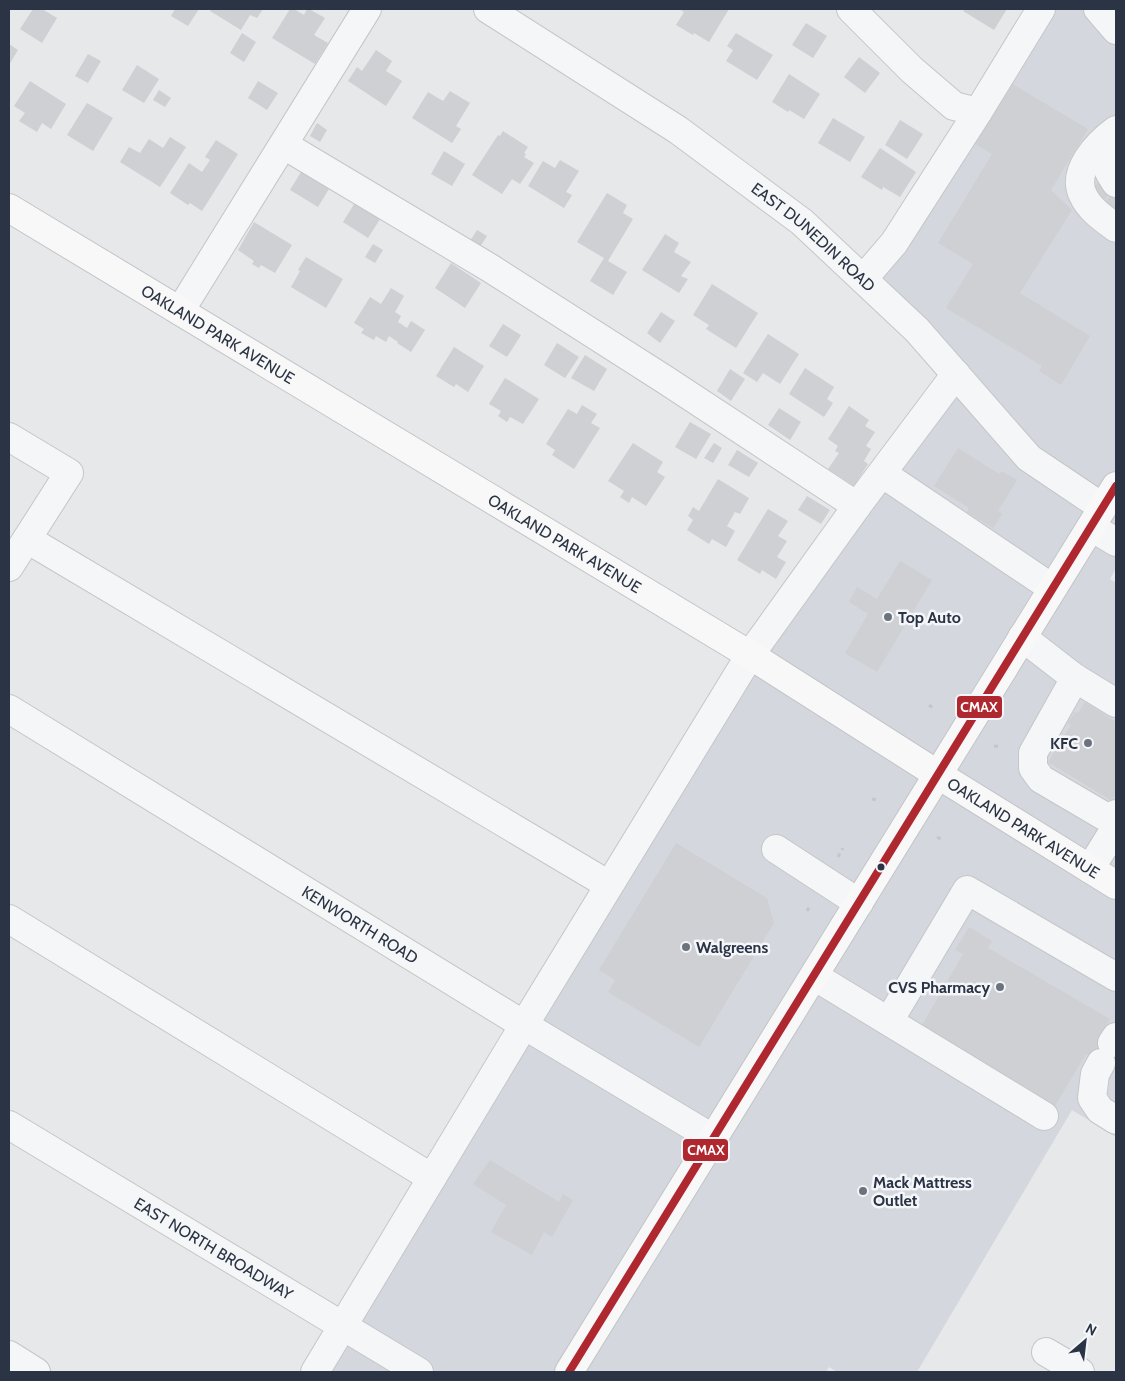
<svg xmlns="http://www.w3.org/2000/svg" width="1125" height="1381" viewBox="0 0 1125 1381" font-family="Cabin,sans-serif">
  <rect width="100%" height="100%" fill="#e6e8ea"/>
  <polygon fill="#d4d7dd" points="1037,9 1116,9 1116,568 1110,579 1116,583 1116,1137 1072,1110 917,1372 837,1372 829,1367 826,1372 311,1372 746,657 952,364 871,275"/>
  <g fill="#ced0d3">
    <polygon points="33,9 42,9 57,18 42,43 20,29"/>
    <polygon points="175,9 199,9 188,26 171,16"/>
    <polygon points="212,9 263,9 257,18 250,15 241,30 210,11"/>
    <polygon points="290,9 294,9 304,15 307,9 309,9 325,18 314,35 328,43 315,64 272,38"/>
    <polygon points="679,9 729,9 709,42 694,33 693,35 676,25 684,12"/>
    <polygon points="965,9 1007,9 994,30 963,11"/>
    <polygon points="806,23 827,36 813,58 792,45"/>
    <polygon points="242,33 256,42 244,62 230,53"/>
    <polygon points="736,33 773,55 757,80 726,61 733,50 727,46"/>
    <polygon points="9,44 18,50 9,65"/>
    <polygon points="376,50 392,61 386,71 402,81 386,106 348,81 357,67 362,71"/>
    <polygon points="88,54 101,61 88,83 75,76"/>
    <polygon points="859,57 880,73 865,93 844,77"/>
    <polygon points="137,65 159,79 144,103 122,90"/>
    <polygon points="789,74 820,94 804,119 789,110 788,112 772,102"/>
    <polygon points="30,81 66,104 51,129 42,123 37,132 19,121 25,113 14,106"/>
    <polygon points="258,81 278,93 267,110 248,98"/>
    <polygon points="1009,82 1088,129 1051,190 1072,210 1020,293 1090,336 1061,385 1039,371 1042,366 946,308 973,264 938,243 992,154 972,142"/>
    <polygon points="159,90 171,98 165,107 153,100"/>
    <polygon points="450,91 470,103 456,126 461,129 452,143 412,118 428,92 443,101"/>
    <polygon points="87,103 113,118 93,151 67,135"/>
    <polygon points="833,118 865,137 850,162 818,143"/>
    <polygon points="900,120 923,134 907,159 885,145"/>
    <polygon points="317,123 327,130 320,142 310,136"/>
    <polygon points="503,131 528,147 524,153 526,154 524,157 534,163 520,184 512,179 502,194 472,175 498,135 500,136"/>
    <polygon points="170,137 186,147 160,187 120,162 129,147 140,153 149,139 163,148"/>
    <polygon points="216,140 238,154 202,211 190,203 188,205 170,193 189,163 202,172 210,160 205,157"/>
    <polygon points="880,148 916,172 900,197 883,187 882,190 861,177"/>
    <polygon points="444,151 465,164 452,186 431,174"/>
    <polygon points="560,160 579,171 566,192 572,195 564,208 528,186 543,161 555,168"/>
    <polygon points="304,167 332,184 318,207 290,190"/>
    <polygon points="1099,181 1112,191 1105,199 1093,189"/>
    <polygon points="607,193 627,205 623,213 633,219 608,261 627,272 613,295 590,281 604,258 577,242"/>
    <polygon points="1113,193 1116,195 1116,214 1104,203"/>
    <polygon points="356,201 382,216 368,238 343,222"/>
    <polygon points="254,222 292,245 275,273 261,265 259,268 252,264 254,261 238,250"/>
    <polygon points="477,230 487,236 480,247 470,241"/>
    <polygon points="665,234 679,243 674,252 691,262 681,276 688,279 679,293 642,270"/>
    <polygon points="373,244 383,250 375,263 365,257"/>
    <polygon points="306,257 343,279 326,308 291,287 300,271 298,270"/>
    <polygon points="451,263 481,283 465,308 435,288"/>
    <polygon points="712,284 758,313 736,348 706,329 709,325 693,315"/>
    <polygon points="391,288 404,296 395,312 401,316 398,322 407,328 411,321 425,330 411,352 397,343 398,342 389,336 386,342 376,336 374,340 361,333 364,329 354,323 370,297 381,304"/>
    <polygon points="661,312 675,321 660,343 647,333"/>
    <polygon points="503,324 521,335 507,357 489,346"/>
    <polygon points="768,334 799,354 780,384 763,373 757,382 743,373"/>
    <polygon points="557,343 579,357 565,378 544,365"/>
    <polygon points="454,347 484,366 468,392 456,384 454,387 436,376"/>
    <polygon points="585,355 607,369 594,391 571,378"/>
    <polygon points="805,368 834,387 827,399 833,403 824,417 789,394"/>
    <polygon points="730,369 745,379 731,401 717,391"/>
    <polygon points="505,378 539,399 523,424 510,417 507,422 498,416 501,411 489,404"/>
    <polygon points="582,405 597,414 591,423 600,428 574,469 552,455 555,450 546,444 568,409 577,414"/>
    <polygon points="849,406 869,420 865,426 875,432 866,446 871,449 864,461 868,464 854,486 828,469 839,453 835,451 838,446 828,439"/>
    <polygon points="779,408 801,422 790,440 768,425"/>
    <polygon points="690,422 711,434 696,459 675,447"/>
    <polygon points="633,443 663,462 657,472 665,477 646,506 632,497 629,503 620,497 624,491 608,481"/>
    <polygon points="714,443 722,448 713,463 704,458"/>
    <polygon points="958,448 999,474 1002,471 1017,480 998,511 1002,514 993,528 967,512 969,508 934,486"/>
    <polygon points="737,450 758,463 749,477 728,465"/>
    <polygon points="718,479 749,498 740,514 735,512 727,526 735,531 726,547 712,539 709,544 687,530 693,520 688,516 693,507 699,511"/>
    <polygon points="807,496 830,510 821,524 798,510"/>
    <polygon points="768,509 788,521 778,536 787,541 777,557 786,562 776,579 762,570 760,574 737,560"/>
    <polygon points="900,561 932,580 877,672 845,653 868,614 849,602 857,587 877,599"/>
    <polygon points="1085,702 1116,722 1116,794 1112,801 1048,762 1071,725 1068,723 1075,712 1078,713"/>
    <polygon points="676,843 767,898 774,923 699,1047 608,992 615,980 599,970"/>
    <polygon points="969,927 992,941 988,948 1110,1019 1101,1036 1107,1066 1086,1054 1055,1106 921,1027 963,954 955,950"/>
    <polygon points="490,1160 559,1202 563,1194 573,1200 552,1237 544,1232 532,1255 491,1232 506,1205 473,1184"/>
  </g>
  <g fill="none" stroke-linecap="round" stroke-linejoin="round">
    <g stroke="#c4c6c8" stroke-width="30">
      <g id="minor">
        <path id="s1" d="M488 9 678 130 802 222 917 330 1029 458 1102 507"/>
        <polyline points="851,9 912,70 954,106 978,112 1041,9"/>
        <polyline points="1098,9 1116,30"/>
        <path d="M1116 130C1098 143 1071 171 1083 195 1089 209 1104 219 1116 228"/>
        <path d="M1116 137C1102 157 1103 164 1116 183"/>
        <polyline points="284,145 490,268 664,379 857,506"/>
        <polyline points="863,279 894,243 978,112"/>
        <polyline points="180,311 367,9"/>
        <polyline points="9,437 69,473 9,567"/>
        <polyline points="883,474 1052,588"/>
        <polyline points="1091,527 1116,542"/>
        <polyline points="27,539 609,885"/>
        <polyline points="1022,637 1075,678 1116,703"/>
        <polyline points="1075,678 1033,753 1033,768 1041,779 1104,816 1111,817 1116,814"/>
        <path id="s2" d="M9 709 524 1025 714 1139"/>
        <polyline points="776,849 859,903"/>
        <polyline points="1090,869 1116,827"/>
        <polyline points="9,919 432,1178"/>
        <polyline points="814,976 1044,1116"/>
        <polyline points="889,1021 967,890 1116,977"/>
        <polyline points="1112,1043 1116,1037"/>
        <polyline points="1101,1063 1095,1074 1092,1098 1100,1110 1116,1120"/>
        <path id="s3" d="M9 1125 419 1372"/>
        <polyline points="1046,1352 1080,1372"/>
        <polyline points="9,1355 36,1372"/>
        <polyline points="315,1372 524,1025 750,655 857,506 956,374"/>
      </g>
    </g>
    <g stroke="#c2c5c8" stroke-width="30">
      <g id="major">
        <path id="s4" d="M9 208 750 655 937 774 1116 885"/>
        <polyline points="569,1372 1116,486"/>
      </g>
    </g>
    <g stroke="#c5c6ca" stroke-width="3" stroke-dasharray="4 4" stroke-linecap="butt">
      <polyline points="929,705 933,708"/>
      <polyline points="994,746 1001,747"/>
      <polyline points="872,799 877,800"/>
      <polyline points="937,837 943,840"/>
      <polyline points="838,857 843,848"/>
      <polyline points="807,911 811,904"/>
    </g>
    <use href="#minor" stroke="#f5f6f7" stroke-width="28"/>
    <use href="#major" stroke="#f8f8f8" stroke-width="28"/>
    <g stroke="#f4f6f9" stroke-width="11">
      <polyline id="bus-1" points="569,1372 1116,486"/>
    </g>
    <use href="#bus-1" stroke="#af272f" stroke-width="8"/>
  </g>
  <g fill="#6c737f" stroke="#f4f6f9" stroke-width="2">
    <circle cx="888" cy="617" r="5"/>
    <circle cx="1088" cy="743" r="5"/>
    <circle cx="686" cy="947" r="5"/>
    <circle cx="1000" cy="987" r="5"/>
    <circle cx="863" cy="1191" r="5"/>
  </g>
  <circle fill="#2b3445" stroke="#f4f6f9" stroke-width="2" cx="881" cy="867" r="4.5"/>
  <g text-anchor="middle" dominant-baseline="central" stroke-width="5" stroke-linejoin="round" paint-order="stroke">
    <g font-size="16" fill="#2b3445" stroke="#f4f6f9">
      <text stroke="none"><textPath href="#s1" startOffset="398">EAST DUNEDIN ROAD</textPath></text>
      <text stroke="none"><textPath href="#s4" startOffset="244">OAKLAND PARK AVENUE</textPath></text>
      <text stroke="none"><textPath href="#s4" startOffset="649">OAKLAND PARK AVENUE</textPath></text>
      <text stroke="none"><textPath href="#s4" startOffset="1189">OAKLAND PARK AVENUE</textPath></text>
      <text stroke="none"><textPath href="#s2" startOffset="412">KENWORTH ROAD</textPath></text>
      <text stroke="none"><textPath href="#s3" startOffset="239">EAST NORTH BROADWAY</textPath></text>
    </g>
    <g font-size="16" font-weight="bold" fill="#2b3445" stroke="#f4f6f9" text-anchor="start">
      <text x="898" y="617">Top Auto</text>
      <text x="1078" y="743" text-anchor="end">KFC</text>
      <text x="696" y="947">Walgreens</text>
      <text x="990" y="987" text-anchor="end">CVS Pharmacy</text>
      <text x="873" y="1182">Mack Mattress<tspan x="873" dy="18">Outlet</tspan></text>
    </g>
  </g>
  <g stroke="#f4f6f9" stroke-width="2">
    <rect x="956" y="695" width="47" height="24" rx="5" fill="#af272f"/>
    <rect x="682" y="1138" width="47" height="24" rx="5" fill="#af272f"/>
  </g>
  <g font-size="14" text-anchor="middle" font-weight="bold" fill="#fff">
    <text x="979" y="712">CMAX</text>
    <text x="706" y="1155">CMAX</text>
  </g>
  <rect width="1125" height="1381" fill="none" stroke="#2b3445" stroke-width="20"/>
  <g transform="translate(1085 1341) rotate(28)" stroke="#f4f6f9" stroke-width="4" paint-order="stroke">
  <path d="M0-4L9 19L0 12L-9 19Z" fill="#2b3445"/>
  <text y="-8" font-size="14" font-weight="bold" text-anchor="middle" fill="#2b3445">N</text>
  </g>
</svg>
